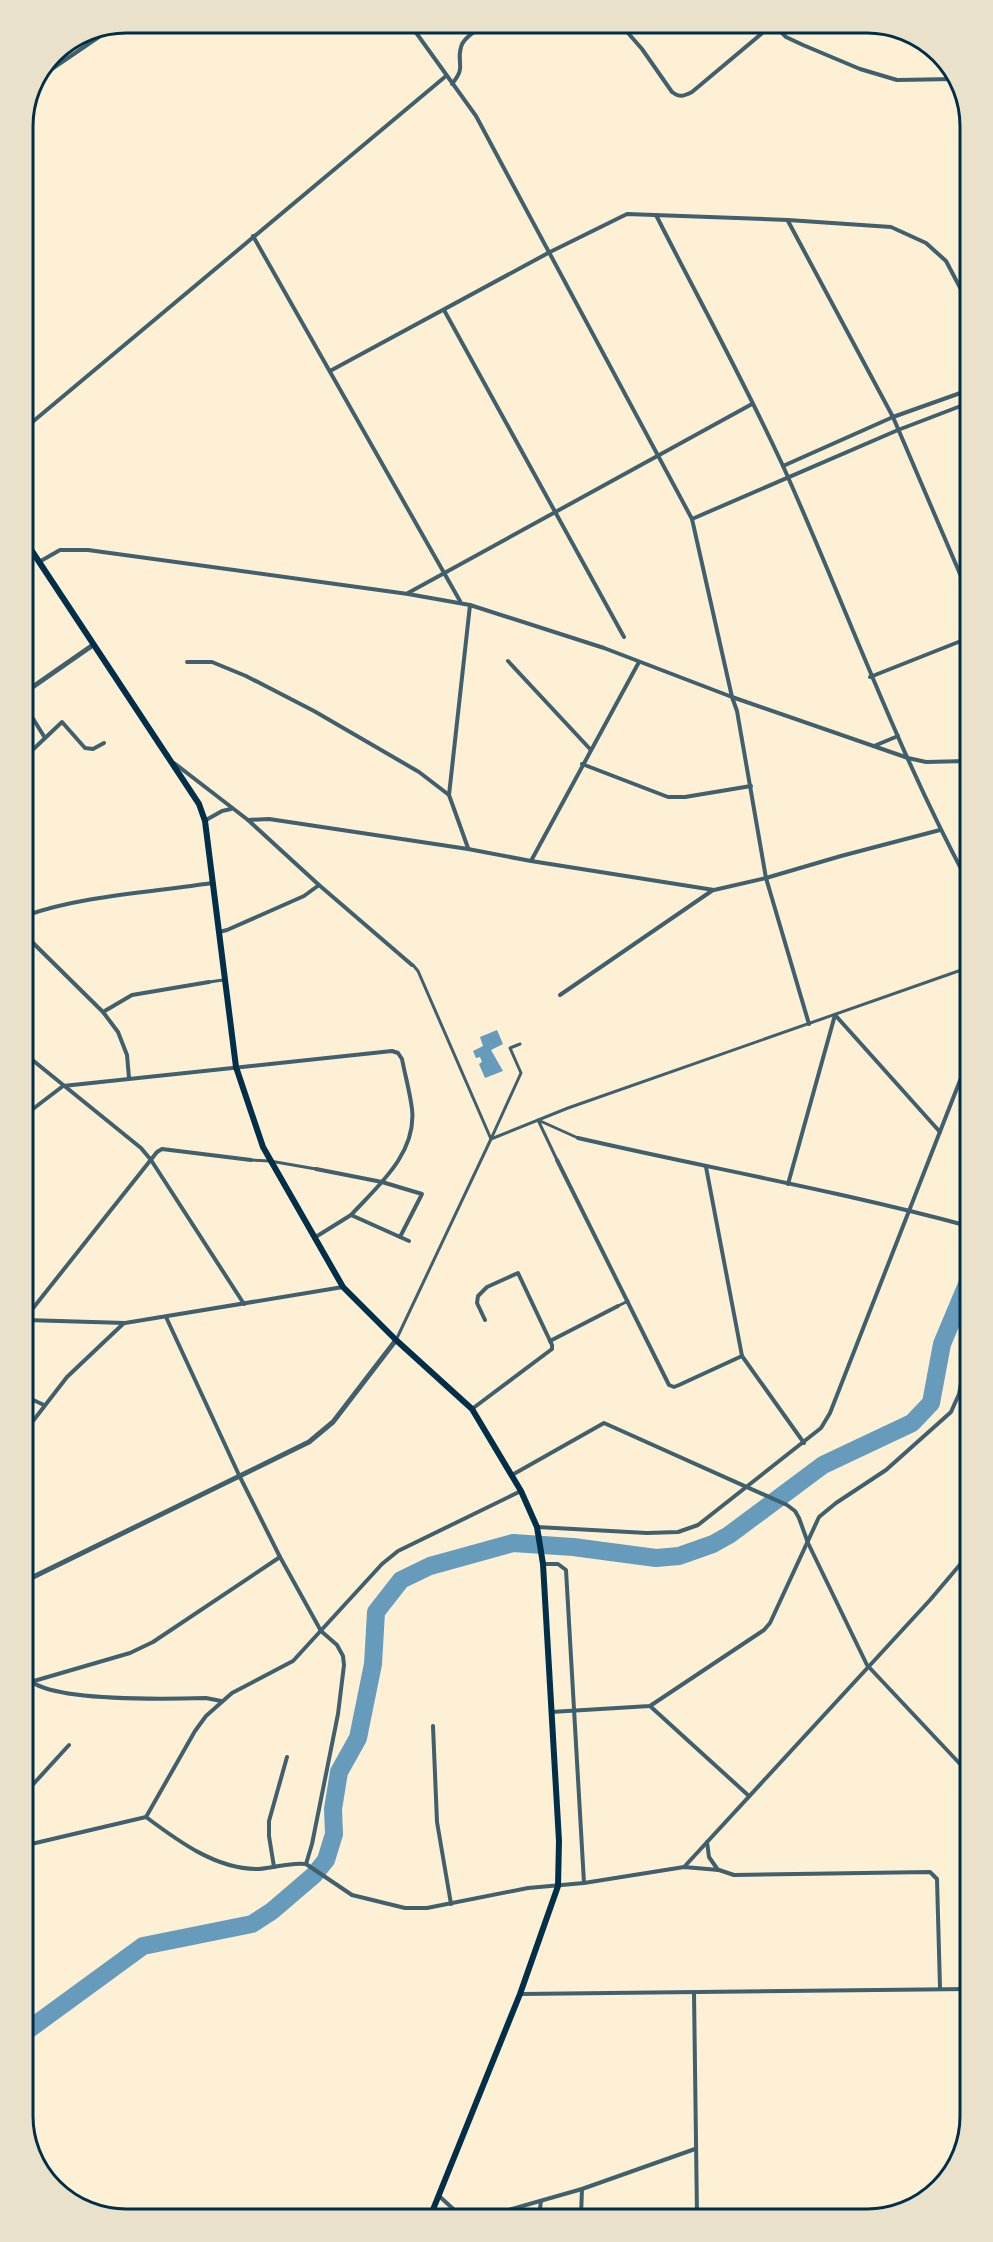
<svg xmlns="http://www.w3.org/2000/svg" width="993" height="2242" viewBox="0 0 993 2242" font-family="Ubuntu,sans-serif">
  <rect width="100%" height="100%" fill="#fdf0d5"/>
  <polygon fill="#669bbc" points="497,1030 503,1044 491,1050 503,1071 485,1078 479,1064 482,1062 480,1057 476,1058 473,1051 483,1046 480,1037"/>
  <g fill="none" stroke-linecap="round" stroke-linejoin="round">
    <polyline stroke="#669bbc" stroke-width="18" points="28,2030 143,1946 252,1924 272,1911 314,1875 326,1860 334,1834 333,1809 339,1772 358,1738 373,1664 376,1612 401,1580 430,1566 513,1543 573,1547 656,1558 679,1556 713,1544 729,1535 823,1465 912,1423 931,1403 942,1344 968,1282"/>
    <g stroke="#3f606c" stroke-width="3">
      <polyline points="413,965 418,971 491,1139 521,1073 510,1048 520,1044"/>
      <polyline points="209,982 223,980"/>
      <polyline points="251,1160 270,1161 316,1169"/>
      <polyline points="557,1160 538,1120 578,1138"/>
      <polyline points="618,1306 628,1301"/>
      <polyline points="397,1338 491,1139 568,1108 967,968"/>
    </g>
    <g stroke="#3f606c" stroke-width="4">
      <polyline points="773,24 786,37 803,45 860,69 897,80 955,79"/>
      <path d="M621 25 642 49 672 92C680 98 684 96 692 92L773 24"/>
      <polyline points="412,27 476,116 692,519 732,697 737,711 766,878 809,1024"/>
      <polyline points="43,75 109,30"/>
      <path d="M452 84C467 66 456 64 461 47 463 38 475 32 482 26"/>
      <path d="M656 215C698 298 744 381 783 466 845 604 895 746 967 880"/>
      <polyline points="788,221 893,417 966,588"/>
      <polyline points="253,236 460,601"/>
      <polyline points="444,310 624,637"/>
      <polyline points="330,371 550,252 627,214 788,220 891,227 926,243 946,261 965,297"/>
      <polyline points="24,429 446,76"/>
      <polyline points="783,466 893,417 966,391"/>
      <polyline points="692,519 898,430 966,404"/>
      <polyline points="39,562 60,550 88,550 408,594 470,605 604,648 732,697 908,758 926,762 967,761"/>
      <polyline points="408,593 752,404"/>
      <polyline points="508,661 590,749"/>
      <polyline points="187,662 212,662 246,676 314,711 419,772 449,795"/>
      <polyline points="870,677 966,639"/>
      <polyline points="24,704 45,738"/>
      <polyline points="874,746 898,736"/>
      <polyline points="24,758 62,722 85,748 93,749 104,743"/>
      <polyline points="174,763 248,820 319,885 412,965"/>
      <polyline points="582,764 668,797 685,797 751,786"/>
      <polyline points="206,820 222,811 231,809"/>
      <polyline points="248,820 269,819 468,849 531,861 714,890 766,878 841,856 940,830"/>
      <polyline points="468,848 449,795 470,605"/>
      <polyline points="531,861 639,662"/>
      <path d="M25 916C79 896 154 892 212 883"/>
      <polyline points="219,932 227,930 304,896 319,885"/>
      <polyline points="25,935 103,1012 118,1032 127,1055 129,1078"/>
      <polyline points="560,995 713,890"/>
      <polyline points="103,1012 132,995 209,982"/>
      <polyline points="836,1016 940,1132"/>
      <polyline points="25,1054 141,1148 151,1160 244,1304"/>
      <path d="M25 1115 63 1086 392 1051 398 1053 402 1059C405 1075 410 1092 412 1109 417 1153 378 1186 351 1215"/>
      <path d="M578 1138C708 1168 839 1191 968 1226"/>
      <polyline points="557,1160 669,1385 674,1387 679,1385 742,1356 804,1443"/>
      <polyline points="706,1167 742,1356"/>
      <polyline points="316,1169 382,1182 422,1194 400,1237"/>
      <polyline points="788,1184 835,1015"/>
      <polyline points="314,1238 351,1215 409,1241"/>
      <polyline points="26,1317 157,1152 162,1149 251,1160"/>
      <polyline points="166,1317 239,1475 280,1557 321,1631 337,1645 343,1656 344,1665 338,1714 312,1844 306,1864"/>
      <polyline points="26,1320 125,1323 343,1287"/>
      <polyline points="550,1341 618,1306"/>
      <polyline points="26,1400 31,1399 44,1405"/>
      <polyline points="472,1409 552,1349 552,1345 518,1273 487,1287 478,1296 477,1303 485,1320"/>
      <polyline points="26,1430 67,1377 124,1323"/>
      <polyline points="512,1475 604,1423 787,1505 795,1511 799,1518 808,1543 867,1665 961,1765"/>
      <polyline points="537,1527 647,1533 678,1532 698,1525 821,1428 830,1413 968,1060"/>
      <polyline points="543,1564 558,1564 566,1570 584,1883"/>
      <path d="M32 1682C60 1702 169 1699 206 1698L221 1701"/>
      <polyline points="27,1683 130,1653 153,1642 280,1557"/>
      <polyline points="650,1706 749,1796"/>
      <polyline points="551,1712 650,1706 764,1630 770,1623 819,1517 836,1503 886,1470 951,1412 959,1394 968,1346"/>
      <polyline points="433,1726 437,1822 451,1904"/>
      <polyline points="27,1791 69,1745"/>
      <path d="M146 1817C178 1841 217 1870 259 1869 275 1868 290 1862 306 1864L352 1895 405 1908H427L528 1888 584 1883 684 1867 719 1870 734 1875 930 1872 937 1879 940 1988"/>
      <polyline points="707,1842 709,1857 718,1870"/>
      <polyline points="27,1845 146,1817 195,1731 206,1716 232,1693 293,1661 382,1564 398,1551 521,1491"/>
      <polyline points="685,1866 930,1600 969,1554"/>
      <polyline points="274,1867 269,1836 269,1821 287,1757"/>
      <polyline points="694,1993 697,2215"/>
      <polyline points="520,1994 970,1989"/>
      <polyline points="438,2195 462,2217"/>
      <polyline points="539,2216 541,2201"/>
      <polyline points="581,2216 582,2189"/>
      <polyline points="484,2217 582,2189 695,2149"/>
    </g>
    <g stroke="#3f606c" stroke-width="5">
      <polyline points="24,693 93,645"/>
      <polyline points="27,1580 309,1442 333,1422 396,1340"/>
    </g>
    <polyline stroke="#003049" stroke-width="6" points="24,539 199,804 205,821 236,1067 263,1147 343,1287 396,1340 472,1409 521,1491 537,1527 543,1564 559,1841 558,1886 520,1994 430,2217"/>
  </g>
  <path d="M0 0H993V2242H0ZM126 33H867A93 93 0 0 1 960 126V2116A93 93 0 0 1 867 2209H126A93 93 0 0 1 33 2116V126A93 93 0 0 1 126 33Z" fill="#e9e1ca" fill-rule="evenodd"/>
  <path fill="none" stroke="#003049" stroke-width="3" d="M126 33H867A93 93 0 0 1 960 126V2116A93 93 0 0 1 867 2209H126A93 93 0 0 1 33 2116V126A93 93 0 0 1 126 33Z"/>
</svg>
